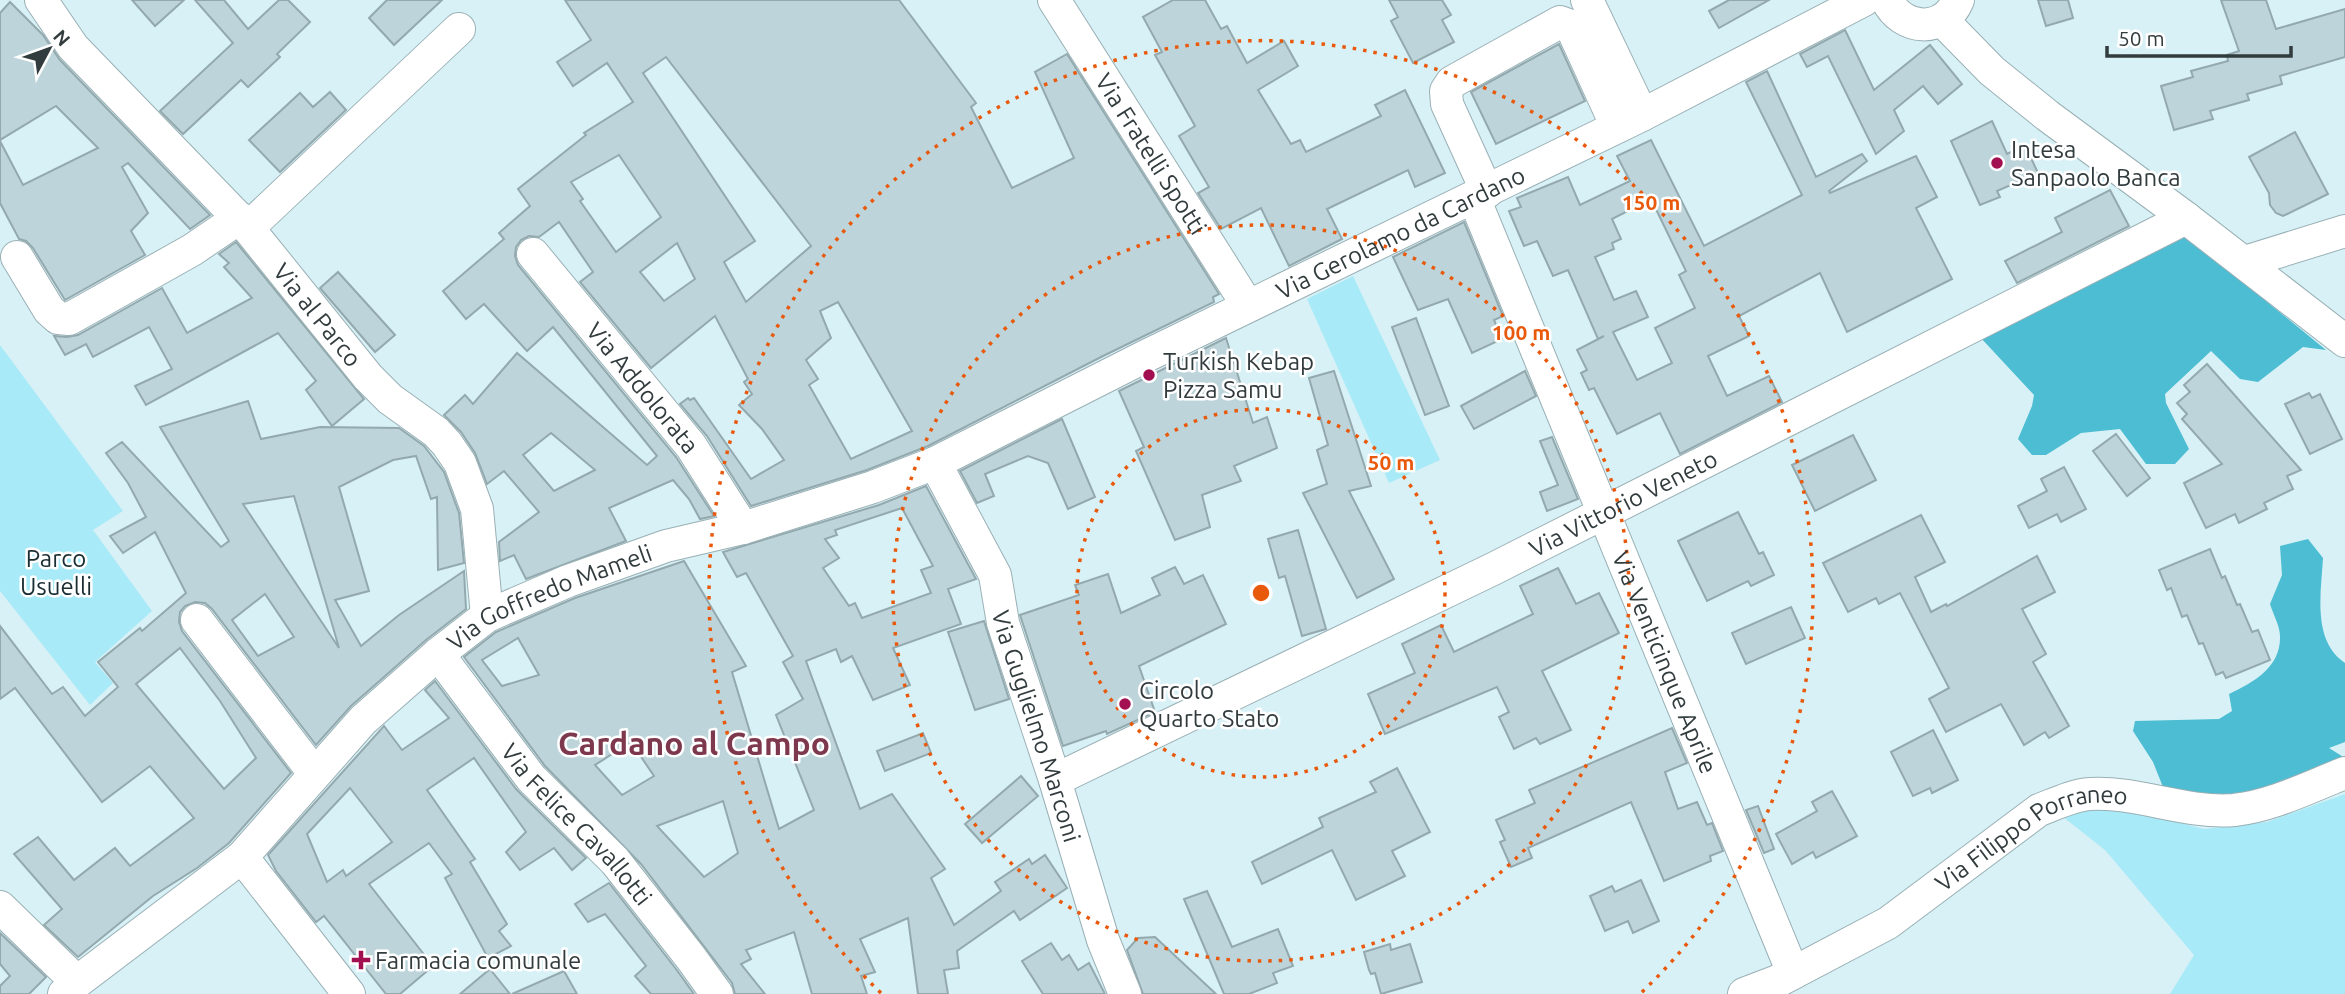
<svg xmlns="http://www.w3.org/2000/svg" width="2345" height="994" viewBox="0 0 2345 994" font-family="Ubuntu,sans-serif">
  <rect width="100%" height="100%" fill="#d8f1f6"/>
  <g fill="#a9eaf8">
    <polygon points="1353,276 1440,460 1389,483 1307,299"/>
    <polygon points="0,345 123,511 93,530 152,611 95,662 113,683 90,705 0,591"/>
    <polygon points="2345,794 2345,994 2170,994 2194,955 2105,850 2058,813 2085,807 2130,810 2204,829 2267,822"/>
  </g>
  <g fill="#4cbdd2">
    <polygon points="2184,234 2326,350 2303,347 2258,382 2240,379 2211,351 2165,394 2166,403 2189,449 2175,464 2146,464 2120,429 2081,433 2046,455 2032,455 2018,439 2032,406 2034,395 1980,337"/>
    <path d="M2308 539 2323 558C2321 593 2312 641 2345 663V742L2329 748 2345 758V762L2220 802 2165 792 2153 762 2133 731 2135 721 2219 719 2232 711 2229 694C2254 682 2281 667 2280 636 2280 626 2273 614 2270 604L2282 575 2280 546Z"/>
  </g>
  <g fill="#bdd5da" stroke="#93a9ae" stroke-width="2" fill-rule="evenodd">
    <polygon points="132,0 184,0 155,26"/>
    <polygon points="195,0 224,0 248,29 279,0 288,0 310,22 277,54 280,57 248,87 241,80 183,134 160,111 233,43"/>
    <polygon points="387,0 442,0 394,45 369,18"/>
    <path d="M565 0H899L976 103 971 107 1012 188 1074 158 1035 72 1067 54 1219 294 1213 297 1214 302 1103 356 928 446 867 470 751 506 707 436 680 404 688 398 690 400 694 398 751 479 784 460 762 429 739 405 752 394 744 382 748 379 715 316 651 368 580 282 593 272 559 222 539 237 529 236 521 240 516 247 515 256 518 265 676 457 714 516 700 519 689 499 673 480 609 508 626 541 526 579 514 555 500 561 499 542 539 512 504 471 487 484 475 453 461 432 444 415 465 395 473 404 517 353 647 465 657 456 553 327 527 351 484 304 466 319 443 291 504 239 499 233 530 206 518 189 586 135 584 133 633 102 607 63 573 86 557 62 591 40ZM666 57 811 246 746 302 724 262 755 241 643 73ZM619 155 661 217 616 252 580 201 583 199 571 182ZM677 243 695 279 664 301 640 272ZM838 302 912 431 851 459 809 385 818 379 806 360 831 338 820 311ZM551 433 595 470 554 491 523 455Z"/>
    <polygon points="1173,0 1205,0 1221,29 1227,26 1247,63 1284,41 1298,66 1258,90 1291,144 1300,140 1306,152 1381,116 1375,105 1405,90 1445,173 1415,187 1408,170 1327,209 1342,239 1289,266 1261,208 1221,229 1198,193 1209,187 1179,136 1195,126 1155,55 1162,52 1143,17"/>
    <polygon points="1389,0 1442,0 1451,15 1442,20 1454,42 1413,63 1391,21 1398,17"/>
    <polygon points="1729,0 1769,0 1719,28 1709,11"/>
    <polygon points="2038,0 2068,0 2073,18 2046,26"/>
    <polygon points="2221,0 2266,0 2276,29 2345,9 2345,57 2280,76 2282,84 2247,94 2249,100 2210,111 2213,119 2174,130 2161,86 2193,77 2191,71 2228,61 2227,55 2239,51"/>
    <polygon points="10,2 43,35 60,60 210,215 190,229 128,163 122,167 148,213 131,231 145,255 65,300 33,248 26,241 19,239 0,203 0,141 23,185 98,148 56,106 0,140 0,13"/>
    <polygon points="1845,30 1874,90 1930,45 1962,84 1938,104 1923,86 1894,110 1904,131 1876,154 1828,56 1807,67 1800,54"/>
    <polygon points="1559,44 1585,101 1496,144 1471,92"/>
    <path d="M1767 71 1816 177 1862 154 1867 161 1829 191 1830 193 1916 156 1937 197 1916 208 1952 279 1847 332 1820 273 1739 316 1749 336 1708 356 1727 396 1769 376 1782 402 1680 454 1660 413 1617 434 1594 388 1589 390 1581 373 1587 370 1577 350 1604 336 1598 339 1568 270 1553 276 1537 241 1524 246 1509 211 1521 207 1517 198 1568 177 1580 205 1630 181 1617 156 1651 140 1704 246 1802 195 1746 82ZM1651 199 1686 271 1679 275 1695 308 1655 328 1672 363 1637 380 1613 332 1648 317 1636 291 1614 300 1595 257 1614 249 1612 243 1621 239 1612 219Z"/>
    <polygon points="330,92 346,110 280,172 249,140 300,93 313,107"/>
    <polygon points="1992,121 2007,154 2025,145 2038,173 1997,191 2000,197 1980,205 1951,141"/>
    <polygon points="2295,132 2328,194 2283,216 2276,213 2270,205 2269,193 2249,157"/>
    <polygon points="2110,190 2129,226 2017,283 2005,261 2062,232 2055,218"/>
    <polygon points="1464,222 1503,316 1494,320 1502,339 1472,353 1448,299 1418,310 1393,257"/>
    <polygon points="236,242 364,399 332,426 306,390 316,381 278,333 146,405 135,386 172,369 149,327 93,357 86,344 65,355 54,336 67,337 78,335 162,288 187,333 252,298 224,267 229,263 219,254"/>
    <polygon points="338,272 395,335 375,352 320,288"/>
    <polygon points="1416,318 1449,406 1425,415 1392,327"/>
    <polygon points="1226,338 1253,423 1267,417 1277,448 1234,466 1241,481 1202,495 1210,527 1175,540 1136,451 1144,447 1119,391"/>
    <polygon points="2207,364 2301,470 2287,476 2293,489 2264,503 2267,509 2239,523 2235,514 2206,528 2184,483 2222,464 2182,419 2187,414 2177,403 2190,392 2184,385"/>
    <polygon points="1334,371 1371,486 1349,491 1394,579 1357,598 1303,493 1327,484 1317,450 1328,445 1309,378"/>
    <polygon points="1525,371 1536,396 1474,429 1461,406"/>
    <polygon points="2309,393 2312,398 2320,394 2342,439 2310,454 2285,404"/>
    <path d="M248 401 261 439 320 427 399 428 424 446 444 472 459 513 464 563 438 570 437 497 431 499 416 456 393 460 339 487 369 591 335 600 361 646 399 615 464 571 466 609 426 640 351 706 316 745 212 609 205 603 195 602 185 606 180 612 179 622 182 631 291 773 229 843 197 868 153 896 78 957 44 925 62 909 14 854 38 837 74 880 115 848 130 866 194 818 150 766 102 802 15 688 0 699V626L52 694 63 687 85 716 118 687 98 662 140 628 142 631 186 593 155 532 123 553 110 536 146 517 128 483 106 453 122 442 221 547 229 541 160 427ZM294 496 326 603 339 648 243 504ZM265 594 294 637 258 656 232 620ZM180 648 220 701 256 758 224 789 136 684Z"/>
    <polygon points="1062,419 1095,497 1068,509 1048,463 1028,456 985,474 994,496 977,503 960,471"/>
    <polygon points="2116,434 2150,478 2127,496 2093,451"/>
    <polygon points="1853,435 1876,480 1815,511 1792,465"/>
    <polygon points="1552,437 1578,499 1547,511 1540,492 1558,485 1540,441"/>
    <polygon points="2064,467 2086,509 2061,522 2057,514 2029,528 2018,506 2047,491 2041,479"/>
    <path d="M926 486 976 579 948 589 961 624 893 648 910 685 873 700 852 656 841 662 836 649 806 661 860 809 892 794 945 869 931 878 954 925 1001 891 995 882 1029 859 1032 864 1045 855 1067 888 1020 920 1014 911 957 951 959 968 944 970 948 994H918L908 918 860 939 875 972 861 976 867 994H812L794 932 746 950 751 959 741 964 765 994H735L732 983 641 864 545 766 464 657 496 632 575 598 684 561 746 666 732 672 779 829 814 810 776 715 803 699 783 662 793 656 746 573 737 577 723 552 879 505ZM902 508 933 566 921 570 931 593 862 618 855 603 849 606 823 568 839 558 825 539 837 535 835 530ZM518 638 539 675 502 686 482 660ZM631 742 654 776 622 795 595 765ZM723 801 738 853 704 877 657 826Z"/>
    <polygon points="1738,512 1759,554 1763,552 1774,575 1751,586 1748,581 1707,601 1678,541"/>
    <polygon points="1921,515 1945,562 1915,577 1931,612 1946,604 1947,606 2037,556 2055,592 2022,609 2046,654 2033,662 2069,726 2049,738 2045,732 2024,745 2001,704 1946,732 1929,699 1949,688 1900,593 1879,604 1876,598 1848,612 1823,563"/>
    <polygon points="1298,530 1326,629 1302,636 1285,576 1279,578 1268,539"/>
    <polygon points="2210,549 2222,578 2225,576 2237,605 2240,604 2252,632 2258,630 2270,660 2226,678 2223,672 2216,675 2203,643 2199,644 2187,615 2182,617 2171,588 2167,590 2159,570"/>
    <polygon points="1175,567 1184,584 1203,575 1226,624 1139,666 1155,712 1107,734 1106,731 1063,746 1020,615 1079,595 1075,585 1108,574 1121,613 1160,595 1152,578"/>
    <polygon points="1558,568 1576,604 1599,593 1619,633 1542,671 1571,730 1540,744 1536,738 1514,749 1499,717 1509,712 1497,687 1385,734 1368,694 1415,673 1402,644 1441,625 1454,652 1533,614 1520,586"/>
    <polygon points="1791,607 1805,638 1746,664 1732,633"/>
    <polygon points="984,621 1009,699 975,710 948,632"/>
    <path d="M435 681 516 789 586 858 572 870 554 848 520 870 506 852 526 832 474 758 427 790 475 859 470 862 507 924 499 931 511 946 488 958 445 878 452 874 429 843 369 884 433 966 400 994H386L324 916 316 922 276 871 268 855 384 726 402 750 449 718 425 690ZM350 788 392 842 346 876 343 870 327 882 307 834Z"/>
    <polygon points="1672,728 1687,763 1665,772 1678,809 1697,802 1707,825 1712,823 1723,851 1710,856 1711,861 1664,881 1631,802 1528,848 1532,858 1511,867 1500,842 1505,840 1496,820 1535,803 1529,790"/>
    <polygon points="1933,730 1958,780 1932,793 1930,788 1913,796 1891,752"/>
    <polygon points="923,733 931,753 885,771 877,751"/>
    <polygon points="1397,768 1430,832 1392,851 1405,876 1356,900 1332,850 1262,884 1252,862 1323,827 1319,818 1376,792 1370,782"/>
    <polygon points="1021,776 1038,796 982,843 965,824"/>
    <polygon points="1832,791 1857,836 1816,858 1813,852 1792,864 1776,834 1817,811 1812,802"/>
    <polygon points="1758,806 1774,849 1764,853 1746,810"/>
    <polygon points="1641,880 1659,921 1633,933 1628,921 1605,931 1590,896 1612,886 1615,892"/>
    <polygon points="609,883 676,969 694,994 651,994 635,976 646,966 605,914 588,922 575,904"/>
    <polygon points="1207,891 1232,947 1278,929 1293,966 1273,973 1277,983 1249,994 1224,994 1184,899"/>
    <polygon points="0,933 46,977 29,994 0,994 0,986 10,976 0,964"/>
    <polygon points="1155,937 1216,994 1143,994 1127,950 1138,938"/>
    <polygon points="1051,943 1062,960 1069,955 1078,970 1089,963 1105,994 1043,994 1022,961"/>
    <polygon points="1390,944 1391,950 1410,944 1422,982 1381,994 1375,973 1371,974 1369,970 1364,952"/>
    <polygon points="490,969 510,994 460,994"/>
    <polygon points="564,971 577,994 512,994"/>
  </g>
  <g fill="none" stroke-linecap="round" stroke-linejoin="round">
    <g stroke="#99b0b5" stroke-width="34">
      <g id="minor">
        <path id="s1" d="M41 0 73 47 248 228 368 377 390 399 436 432 447 444 460 463 477 509 487 616"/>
        <path id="s2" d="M1054 0 1248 306"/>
        <polyline points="1587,0 1642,115"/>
        <path d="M1887 0C1902 31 1944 34 1958 0"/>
        <polyline points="1942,20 1992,71 2048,116 2186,218 2345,341"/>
        <polyline points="1487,192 1447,104 1446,91 1452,82 1560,22 1571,26 1617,127"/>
        <path id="s3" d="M1474 198 1793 973"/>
        <polyline points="248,228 459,29"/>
        <path id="s4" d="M533 254 691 446 743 528"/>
        <polyline points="17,257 49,310 58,318 69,319 192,250 239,218"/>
        <polyline points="2245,262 2345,231"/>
        <path id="s5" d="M935 463 995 575 1003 623 1055 780 1103 940 1125 994"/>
        <polyline points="197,620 314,773"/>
        <path id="s6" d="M438 654 531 778 615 861 691 958 717 994"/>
        <path id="s7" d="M1055 780 1493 569 2186 218"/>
        <polyline points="242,857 349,994"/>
        <polyline points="0,907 77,982"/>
        <path id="s8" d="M64 994 77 982 242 857 363 720 438 654 487 616 568 581 666 546 743 528 873 487 935 463 1146 356 1642 115 1864 0"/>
        <path id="s9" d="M1744 994 1778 981 1888 923 2039 810C2055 804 2073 795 2090 794 2137 791 2185 814 2234 810 2272 806 2309 787 2345 773"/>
      </g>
    </g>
    <use href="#minor" stroke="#fff" stroke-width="32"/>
  </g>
  <g fill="none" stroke="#e8590c" stroke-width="3.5" stroke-dasharray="3.5 7">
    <circle cx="1261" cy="593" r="184"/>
    <circle cx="1261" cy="593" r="368"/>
    <path d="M881 993A552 552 0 1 1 1641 993"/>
  </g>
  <g fill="#a31051" stroke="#fff" stroke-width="2.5">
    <circle cx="1997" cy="163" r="7"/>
    <circle cx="1149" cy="375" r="7"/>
    <circle cx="1125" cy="704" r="7"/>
    <path d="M357.5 949.5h7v7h7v7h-7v7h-7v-7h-7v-7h7z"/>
  </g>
  <g text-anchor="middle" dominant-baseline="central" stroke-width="5" stroke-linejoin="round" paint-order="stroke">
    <g font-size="24" fill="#323b3d" stroke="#fff" text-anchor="start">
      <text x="2011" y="149">Intesa<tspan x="2011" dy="28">Sanpaolo Banca</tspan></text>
      <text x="1163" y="361">Turkish Kebap<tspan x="1163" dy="28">Pizza Samu</tspan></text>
      <text x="1139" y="690">Circolo<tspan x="1139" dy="28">Quarto Stato</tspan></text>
      <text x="375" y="960">Farmacia comunale</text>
    </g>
    <g font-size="24" fill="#323b3d" stroke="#fff">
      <text stroke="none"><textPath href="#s2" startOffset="182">Via Fratelli Spotti</textPath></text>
      <text stroke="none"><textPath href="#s8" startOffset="1563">Via Gerolamo da Cardano</textPath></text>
      <text stroke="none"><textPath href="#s1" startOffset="420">Via al Parco</textPath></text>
      <text stroke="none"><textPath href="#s4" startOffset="173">Via Addolorata</textPath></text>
      <text stroke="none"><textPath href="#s7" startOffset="632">Via Vittorio Veneto</textPath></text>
      <text stroke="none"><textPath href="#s8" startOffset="634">Via Goffredo Mameli</textPath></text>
      <text stroke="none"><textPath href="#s3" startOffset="502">Via Venticinque Aprile</textPath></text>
      <text stroke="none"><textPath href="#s5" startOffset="284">Via Guglielmo Marconi</textPath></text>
      <text stroke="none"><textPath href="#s6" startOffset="220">Via Felice Cavallotti</textPath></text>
      <text stroke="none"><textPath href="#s9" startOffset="332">Via Filippo Porraneo</textPath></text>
    </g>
    <g font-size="24" fill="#192d32" stroke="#fff">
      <text x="56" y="558">Parco<tspan x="56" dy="28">Usuelli</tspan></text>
    </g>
    <g font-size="32" font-weight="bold" fill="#7e384e" stroke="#fff">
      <text x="694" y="743">Cardano al Campo</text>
    </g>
  </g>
  <circle cx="1261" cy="593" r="10" fill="#e8590c" stroke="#fff" stroke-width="3.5"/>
  <g font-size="21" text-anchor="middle" font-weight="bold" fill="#e8590c" stroke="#fff" stroke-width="5" stroke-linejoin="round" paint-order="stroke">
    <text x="1651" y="210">150 m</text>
    <text x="1521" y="340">100 m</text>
    <text x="1391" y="470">50 m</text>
  </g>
  <g transform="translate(49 49) rotate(49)" stroke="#ffffff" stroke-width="5" paint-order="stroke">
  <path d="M0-5L12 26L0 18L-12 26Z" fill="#323b3d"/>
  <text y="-10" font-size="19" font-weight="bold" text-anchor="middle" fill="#323b3d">N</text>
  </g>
  <path d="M2107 46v10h184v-10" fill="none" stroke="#323b3d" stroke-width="3.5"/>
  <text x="2118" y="46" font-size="21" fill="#323b3d" stroke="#ffffff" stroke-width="5" paint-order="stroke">50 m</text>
</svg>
